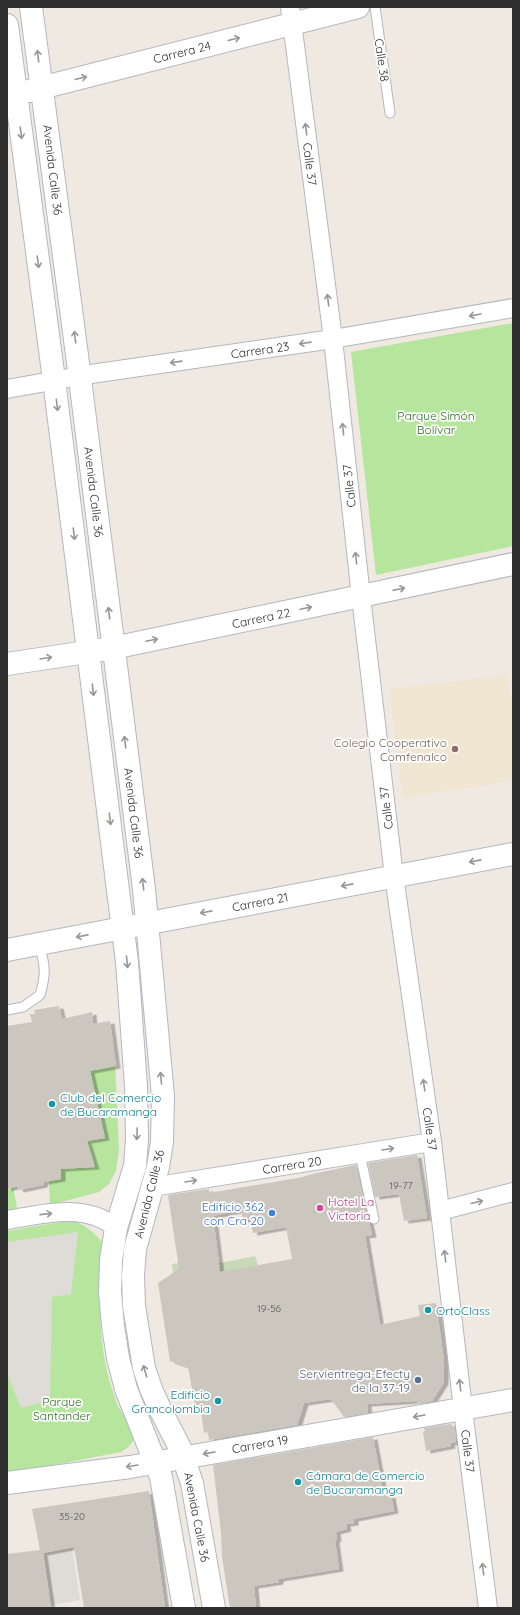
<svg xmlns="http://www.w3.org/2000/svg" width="520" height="1615" viewBox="0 0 520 1615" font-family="Quicksand,sans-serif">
  <defs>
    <filter id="shadow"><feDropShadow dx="4.5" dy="2.5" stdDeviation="0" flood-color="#0004"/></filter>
  </defs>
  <rect width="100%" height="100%" fill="#efe9e1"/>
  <polygon fill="#f0e6d1" points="508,675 513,717 513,780 403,798 390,689"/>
  <g fill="#b6e59e">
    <polygon points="513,323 513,546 376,575 351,352"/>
    <polygon points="115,1062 119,1151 116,1171 109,1184 99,1192 50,1205 49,1181 61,1179 61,1169 92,1167 93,1162 87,1141 105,1138 89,1065 95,1070 111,1067"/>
    <polygon points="13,1187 17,1208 7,1211 7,1189"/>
    <path d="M72 1220C85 1225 94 1232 103 1243 99 1290 97 1340 111 1386 113 1392 115 1398 117 1404 122 1414 132 1425 134 1437 134 1443 126 1449 121 1452L7 1474V1231Z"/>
  </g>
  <polygon fill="#c8d9b8" points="255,1256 258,1265 174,1281 172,1264 209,1258 211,1265"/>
  <g fill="#dfdcd8">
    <polygon points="78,1232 71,1294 52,1297 50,1403 43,1402 21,1408 7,1374 7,1242"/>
    <polygon points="72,1547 80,1600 51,1605 44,1553"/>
  </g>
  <g fill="#cbc7bf" fill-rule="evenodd" filter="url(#shadow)">
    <polygon points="59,1006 62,1019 92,1012 93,1024 110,1021 116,1066 90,1071 105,1138 87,1141 95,1167 61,1169 61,1179 44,1182 43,1185 19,1190 17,1186 7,1189 7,1026 32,1022 30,1014 35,1014 34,1010"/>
    <polygon points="417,1155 427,1218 404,1221 399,1194 375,1197 368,1163"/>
    <path d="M356 1165 372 1235 365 1236 380 1325 420 1316 418 1305 436 1303 444 1360V1382L432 1401 418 1404 417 1401 367 1404 368 1413 344 1417 331 1399 304 1403 297 1425 209 1440 208 1432 204 1433 201 1411H196L188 1367 170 1361 158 1283 179 1269 168 1195 209 1189V1193L298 1178 317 1173ZM241 1210 243 1220 250 1219 253 1233 286 1227 292 1259 220 1272 213 1216Z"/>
    <polygon points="450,1424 453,1426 455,1431 456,1442 450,1443 451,1446 426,1451 423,1432 425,1431 424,1428"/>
    <polygon points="373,1437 384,1496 391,1495 394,1511 354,1519 354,1523 346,1524 347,1529 336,1532 337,1539 335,1540 339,1569 279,1579 279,1582 254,1586 256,1608 230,1608 222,1557 221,1533 213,1465"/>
    <polygon points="149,1491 165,1608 84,1608 74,1547 43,1553 51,1608 7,1608 7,1554 40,1550 32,1509"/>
  </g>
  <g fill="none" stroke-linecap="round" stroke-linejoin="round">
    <g stroke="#b4b7c1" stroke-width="11">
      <g id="lane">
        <polyline points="375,7 390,113"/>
        <path d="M7 1010 23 1007 40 995C46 975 46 964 38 944"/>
        <polyline points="360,1154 374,1219"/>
      </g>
    </g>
    <g stroke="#b4b7c1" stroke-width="20">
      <g id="street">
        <polyline points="290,7 333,339 361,597 394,876 432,1142 465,1426 488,1608"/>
        <polyline points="7,389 91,374 333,339 513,308"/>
        <polyline points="152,1187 432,1142"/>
        <polyline points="440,1211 513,1192"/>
        <path d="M7 1220C42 1214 86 1202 116 1228"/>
      </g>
    </g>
    <g stroke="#b4b7c1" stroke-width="24">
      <g id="secondary">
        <polyline points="31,7 77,355 144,889 163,1096 162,1142 158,1167 135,1249 133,1276 134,1306 144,1368 151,1389 160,1409 180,1448 192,1483 214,1608"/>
        <polyline points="7,25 54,380 127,962 136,1086 137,1139 135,1166 116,1228 111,1260 110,1292 113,1326 118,1358 126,1389 161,1477 184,1608"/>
        <polyline points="29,91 358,7"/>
        <polyline points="7,664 113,648 513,564"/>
        <polyline points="7,950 513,854"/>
        <polyline points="7,1483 130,1467 513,1400"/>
      </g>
    </g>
    <use href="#lane" stroke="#fff" stroke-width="9"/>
    <use href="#street" stroke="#fff" stroke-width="18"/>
    <use href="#secondary" stroke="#fff" stroke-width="22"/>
  </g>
  <defs><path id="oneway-shaft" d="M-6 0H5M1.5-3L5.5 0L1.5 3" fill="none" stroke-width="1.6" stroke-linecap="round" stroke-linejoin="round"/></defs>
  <g stroke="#969696">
    <use href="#oneway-shaft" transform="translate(234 39) rotate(-14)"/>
    <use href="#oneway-shaft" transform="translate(38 56) rotate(-97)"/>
    <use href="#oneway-shaft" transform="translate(81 78) rotate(-14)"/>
    <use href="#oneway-shaft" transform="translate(306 129) rotate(-97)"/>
    <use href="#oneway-shaft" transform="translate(21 133) rotate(82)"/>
    <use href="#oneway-shaft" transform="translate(38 262) rotate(82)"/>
    <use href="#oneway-shaft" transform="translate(328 300) rotate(-97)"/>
    <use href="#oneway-shaft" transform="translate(475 315) rotate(170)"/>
    <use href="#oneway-shaft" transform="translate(75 337) rotate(-97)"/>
    <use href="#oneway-shaft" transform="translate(305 343) rotate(172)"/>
    <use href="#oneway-shaft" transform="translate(176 362) rotate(172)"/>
    <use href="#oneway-shaft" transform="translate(57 405) rotate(83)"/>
    <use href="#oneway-shaft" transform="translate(343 429) rotate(-96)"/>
    <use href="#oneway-shaft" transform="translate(74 534) rotate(83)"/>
    <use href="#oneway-shaft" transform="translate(356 558) rotate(-96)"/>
    <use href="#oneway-shaft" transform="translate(399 589) rotate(-12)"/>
    <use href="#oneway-shaft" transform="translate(306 608) rotate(-12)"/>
    <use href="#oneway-shaft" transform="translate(109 613) rotate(-97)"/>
    <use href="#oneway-shaft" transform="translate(152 640) rotate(-12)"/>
    <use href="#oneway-shaft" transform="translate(46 658) rotate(-9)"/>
    <use href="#oneway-shaft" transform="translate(93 690) rotate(83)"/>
    <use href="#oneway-shaft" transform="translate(125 742) rotate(-97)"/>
    <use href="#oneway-shaft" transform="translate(110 819) rotate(83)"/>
    <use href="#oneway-shaft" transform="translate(475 861) rotate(169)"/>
    <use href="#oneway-shaft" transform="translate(143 884) rotate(-97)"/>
    <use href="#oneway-shaft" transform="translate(347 885) rotate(169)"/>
    <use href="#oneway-shaft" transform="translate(206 912) rotate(169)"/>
    <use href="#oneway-shaft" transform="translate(82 936) rotate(169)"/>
    <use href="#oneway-shaft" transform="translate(127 962) rotate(85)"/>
    <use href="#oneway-shaft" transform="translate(161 1078) rotate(-95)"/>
    <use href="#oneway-shaft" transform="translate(424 1085) rotate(-98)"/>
    <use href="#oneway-shaft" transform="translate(137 1134) rotate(92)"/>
    <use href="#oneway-shaft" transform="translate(388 1149) rotate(-9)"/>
    <use href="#oneway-shaft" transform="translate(191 1181) rotate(-9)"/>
    <use href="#oneway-shaft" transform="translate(477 1202) rotate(-14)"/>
    <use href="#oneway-shaft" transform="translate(46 1214) rotate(-6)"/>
    <use href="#oneway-shaft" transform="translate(445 1256) rotate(-97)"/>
    <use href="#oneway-shaft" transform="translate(145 1371) rotate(-106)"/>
    <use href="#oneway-shaft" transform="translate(460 1385) rotate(-97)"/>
    <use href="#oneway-shaft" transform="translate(419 1416) rotate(170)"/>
    <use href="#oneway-shaft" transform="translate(209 1453) rotate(170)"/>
    <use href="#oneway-shaft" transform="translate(132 1466) rotate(171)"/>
    <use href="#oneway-shaft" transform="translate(483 1569) rotate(-97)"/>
  </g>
  <circle fill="#8d6e63" stroke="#fff" stroke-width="1.5" cx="455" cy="749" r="4"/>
  <g fill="#0f9aa8" stroke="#fff" stroke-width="1.5">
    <circle cx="52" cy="1104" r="4"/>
    <circle cx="428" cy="1310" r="4"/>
    <circle cx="218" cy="1401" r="4"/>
    <circle cx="298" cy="1482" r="4"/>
  </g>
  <circle fill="#d1479c" stroke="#fff" stroke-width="1.5" cx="320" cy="1208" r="4"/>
  <circle fill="#3f7fe0" stroke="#fff" stroke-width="1.5" cx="272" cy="1213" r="4"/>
  <circle fill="#5c6f8a" stroke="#fff" stroke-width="1.5" cx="418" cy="1380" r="4"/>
  <g text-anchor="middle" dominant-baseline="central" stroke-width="3.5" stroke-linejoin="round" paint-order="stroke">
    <g font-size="10" fill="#555452">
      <text x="401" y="1185">19-77</text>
      <text x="269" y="1308">19-56</text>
      <text x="72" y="1516">35-20</text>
    </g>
    <g font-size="12" fill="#2e2e2e" stroke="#fff">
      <text transform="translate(182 52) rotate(-14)">Carrera 24</text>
      <text transform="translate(382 60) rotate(82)">Calle 38</text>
      <text transform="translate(310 164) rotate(83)">Calle 37</text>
      <text transform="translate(53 170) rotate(83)">Avenida Calle 36</text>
      <text transform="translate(260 350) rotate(-8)">Carrera 23</text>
      <text transform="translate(349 486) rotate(-96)">Calle 37</text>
      <text transform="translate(94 492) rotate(83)">Avenida Calle 36</text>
      <text transform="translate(261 618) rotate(-12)">Carrera 22</text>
      <text transform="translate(386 808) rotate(-97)">Calle 37</text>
      <text transform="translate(134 813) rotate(83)">Avenida Calle 36</text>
      <text transform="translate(260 902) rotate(-11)">Carrera 21</text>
      <text transform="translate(430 1129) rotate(82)">Calle 37</text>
      <text transform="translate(292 1165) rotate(-9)">Carrera 20</text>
      <text transform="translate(149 1194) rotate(-76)">Avenida Calle 36</text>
      <text transform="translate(260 1444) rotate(-10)">Carrera 19</text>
      <text transform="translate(468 1451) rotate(83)">Calle 37</text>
      <text transform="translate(197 1517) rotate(79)">Avenida Calle 36</text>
    </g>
    <g font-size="12" fill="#2c6e1b" stroke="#fff">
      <text x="436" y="415">Parque Simón<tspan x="436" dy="14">Bolívar</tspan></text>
      <text x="62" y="1401">Parque<tspan x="62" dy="14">Santander</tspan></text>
    </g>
    <g font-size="12" fill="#785e54" stroke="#fff" text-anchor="end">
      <text x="447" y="742">Colegio Cooperativo<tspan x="447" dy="14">Comfenalco</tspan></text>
    </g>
    <g font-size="12" fill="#0d838f" stroke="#fff" text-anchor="start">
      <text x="60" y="1097">Club del Comercio<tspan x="60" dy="14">de Bucaramanga</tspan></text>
      <text x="436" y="1310">OrtoClass</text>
      <text x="210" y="1394" text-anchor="end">Edificio<tspan x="210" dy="14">Grancolombia</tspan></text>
      <text x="306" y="1475">Cámara de Comercio<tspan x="306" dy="14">de Bucaramanga</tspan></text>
    </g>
    <g font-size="12" fill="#b23c85" stroke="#fff" text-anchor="start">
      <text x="328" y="1201">Hotel La<tspan x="328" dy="14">Victoria</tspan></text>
    </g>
    <g font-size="12" fill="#366cbe" stroke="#fff" text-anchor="end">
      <text x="264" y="1206">Edificio 362<tspan x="264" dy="14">con Cra 20</tspan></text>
    </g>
    <g font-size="12" fill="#4e5e75" stroke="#fff" text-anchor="end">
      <text x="410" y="1373">Servientrega-Efecty<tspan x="410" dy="14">de la 37-19</tspan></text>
    </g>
  </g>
  <rect width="520" height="1615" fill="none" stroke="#2e2e2e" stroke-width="16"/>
</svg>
